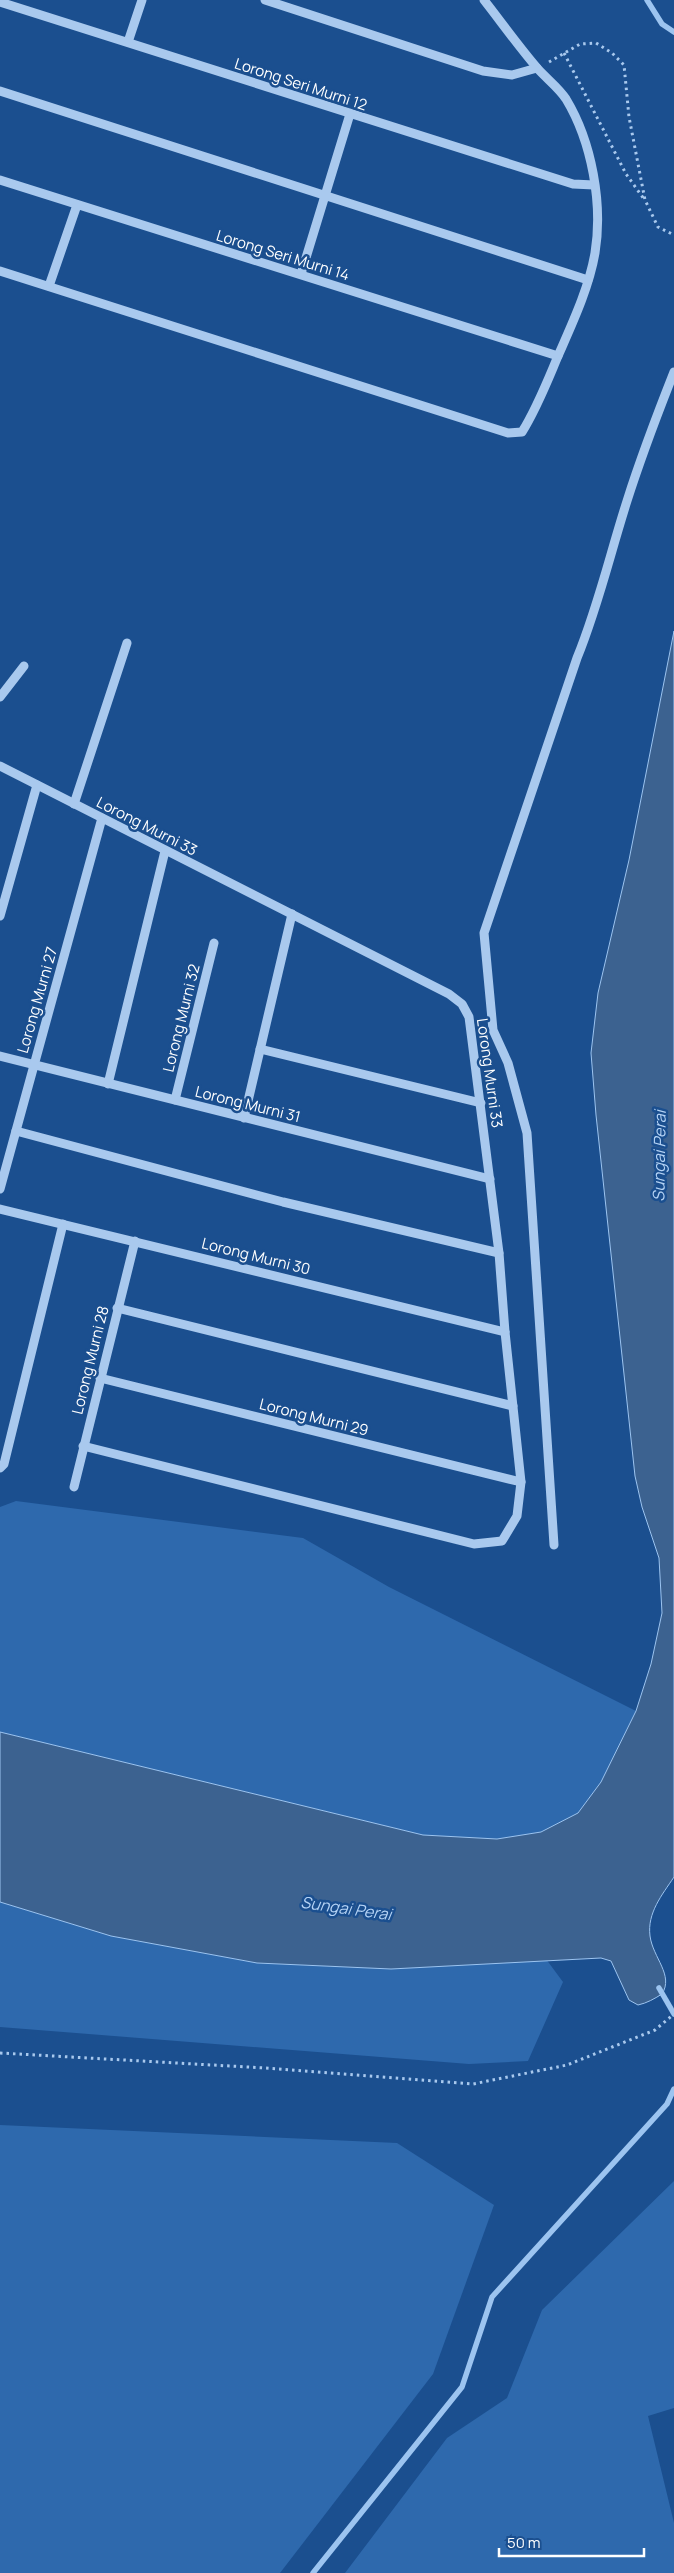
<svg xmlns="http://www.w3.org/2000/svg" width="674" height="2573" viewBox="0 0 674 2573" font-family="Manrope,sans-serif">
  <rect width="100%" height="100%" fill="#1b4f8f"/>
  <g fill="#2e69ad">
    <polygon points="16,1501 303,1538 389,1587 636,1711 601,1782 578,1813 541,1832 497,1839 423,1835 0,1732 0,1507"/>
    <polygon points="0,1902 111,1936 257,1963 391,1969 546,1959 563,1982 528,2061 469,2064 0,2027"/>
    <polygon points="0,2125 397,2143 494,2205 433,2374 280,2573 0,2573"/>
    <polygon points="674,2181 674,2408 648,2416 674,2523 674,2573 345,2573 447,2438 507,2398 542,2310"/>
  </g>
  <path fill="#3c6290" stroke="#9cc4f0" d="M674 631V1877C662 1895 647 1913 650 1936 653 1958 674 1975 662 1994 654 1999 647 2003 638 2005L629 2000 611 1961 601 1958 391 1969 257 1963 111 1936 0 1902V1732L423 1835 497 1839 541 1832 578 1813 601 1782 636 1711 651 1664 662 1613 659 1558 642 1507 635 1476 596 1115 591 1053 598 993 629 860Z"/>
  <g fill="none" stroke-linecap="round" stroke-linejoin="round">
    <g stroke="#9cc4f0" stroke-width="5.5">
      <polyline points="647,0 662,24 674,32"/>
      <polyline points="659,1988 674,2014"/>
      <polyline points="313,2573 462,2387 492,2297 667,2104 674,2089"/>
    </g>
    <g stroke="#a9c9ee" stroke-width="3" stroke-dasharray="2.5 4" stroke-linecap="butt">
      <polyline points="564,53 626,174 644,199"/>
      <polyline points="549,62 580,44 596,43 612,53 624,65 629,117 645,200 658,227 674,235"/>
      <polyline points="0,2053 265,2068 473,2084 567,2065 655,2030 674,2014"/>
    </g>
    <g stroke="#a9c9ee" stroke-width="9">
      <polyline points="265,0 483,71 512,75 537,68"/>
      <polyline points="0,2 573,184 594,185"/>
      <polyline points="128,42 142,0"/>
      <polyline points="0,91 588,280"/>
      <polyline points="0,180 558,356"/>
      <path d="M0 271 508 433 522 432C537 408 547 382 558 356 572 324 589 288 595 253 603 204 592 142 566 99 559 88 547 79 538 69 519 47 502 23 484 0"/>
      <polyline points="301,274 350,114"/>
      <polyline points="49,286 77,205"/>
      <polyline points="0,697 24,666"/>
      <polyline points="0,766 449,994 462,1004 469,1017 499,1253 505,1332 521,1482 517,1516 502,1541 474,1544 83,1446"/>
      <polyline points="74,804 127,643"/>
      <polyline points="0,916 37,785"/>
      <polyline points="260,1049 481,1103"/>
      <polyline points="0,1056 490,1179"/>
      <polyline points="108,1084 165,851"/>
      <polyline points="175,1100 214,943"/>
      <polyline points="244,1118 292,914"/>
      <polyline points="16,1131 283,1202 499,1253"/>
      <polyline points="0,1189 102,818"/>
      <polyline points="0,1209 505,1332"/>
      <polyline points="117,1308 513,1406"/>
      <polyline points="100,1378 521,1482"/>
      <polyline points="0,1468 4,1464 63,1224"/>
      <polyline points="74,1487 135,1241"/>
      <path d="M554 1545 527 1133 508 1063 493 1030 484 933 577 658C598 607 610 554 627 501 641 457 657 415 674 372"/>
    </g>
  </g>
  <g text-anchor="middle" dominant-baseline="central" stroke-width="5" stroke-linejoin="round" paint-order="stroke">
    <g font-size="15" fill="#fff" stroke="#1b4f8f">
      <text transform="translate(301 84) rotate(18)">Lorong Seri Murni 12</text>
      <text transform="translate(283 255) rotate(17)">Lorong Seri Murni 14</text>
      <text transform="translate(147 826) rotate(27)">Lorong Murni 33</text>
      <text transform="translate(37 1000) rotate(-74)">Lorong Murni 27</text>
      <text transform="translate(181 1018) rotate(-76)">Lorong Murni 32</text>
      <text transform="translate(490 1073) rotate(82)">Lorong Murni 33</text>
      <text transform="translate(248 1104) rotate(14)">Lorong Murni 31</text>
      <text transform="translate(256 1256) rotate(14)">Lorong Murni 30</text>
      <text transform="translate(90 1360) rotate(-76)">Lorong Murni 28</text>
      <text transform="translate(314 1417) rotate(14)">Lorong Murni 29</text>
    </g>
    <g font-size="16" font-style="italic" fill="#b5d3f5" stroke="#1b4f8f">
      <text transform="translate(659 1156) rotate(-89)">Sungai Perai</text>
      <text transform="translate(346 1908) rotate(8)">Sungai Perai</text>
    </g>
  </g>
  <path d="M499 2548v8h145v-8" fill="none" stroke="#ffffff" stroke-width="2.5"/>
  <text x="507" y="2548" font-size="15" fill="#ffffff" stroke="#1b4f8f" stroke-width="4" paint-order="stroke">50 m</text>
</svg>
